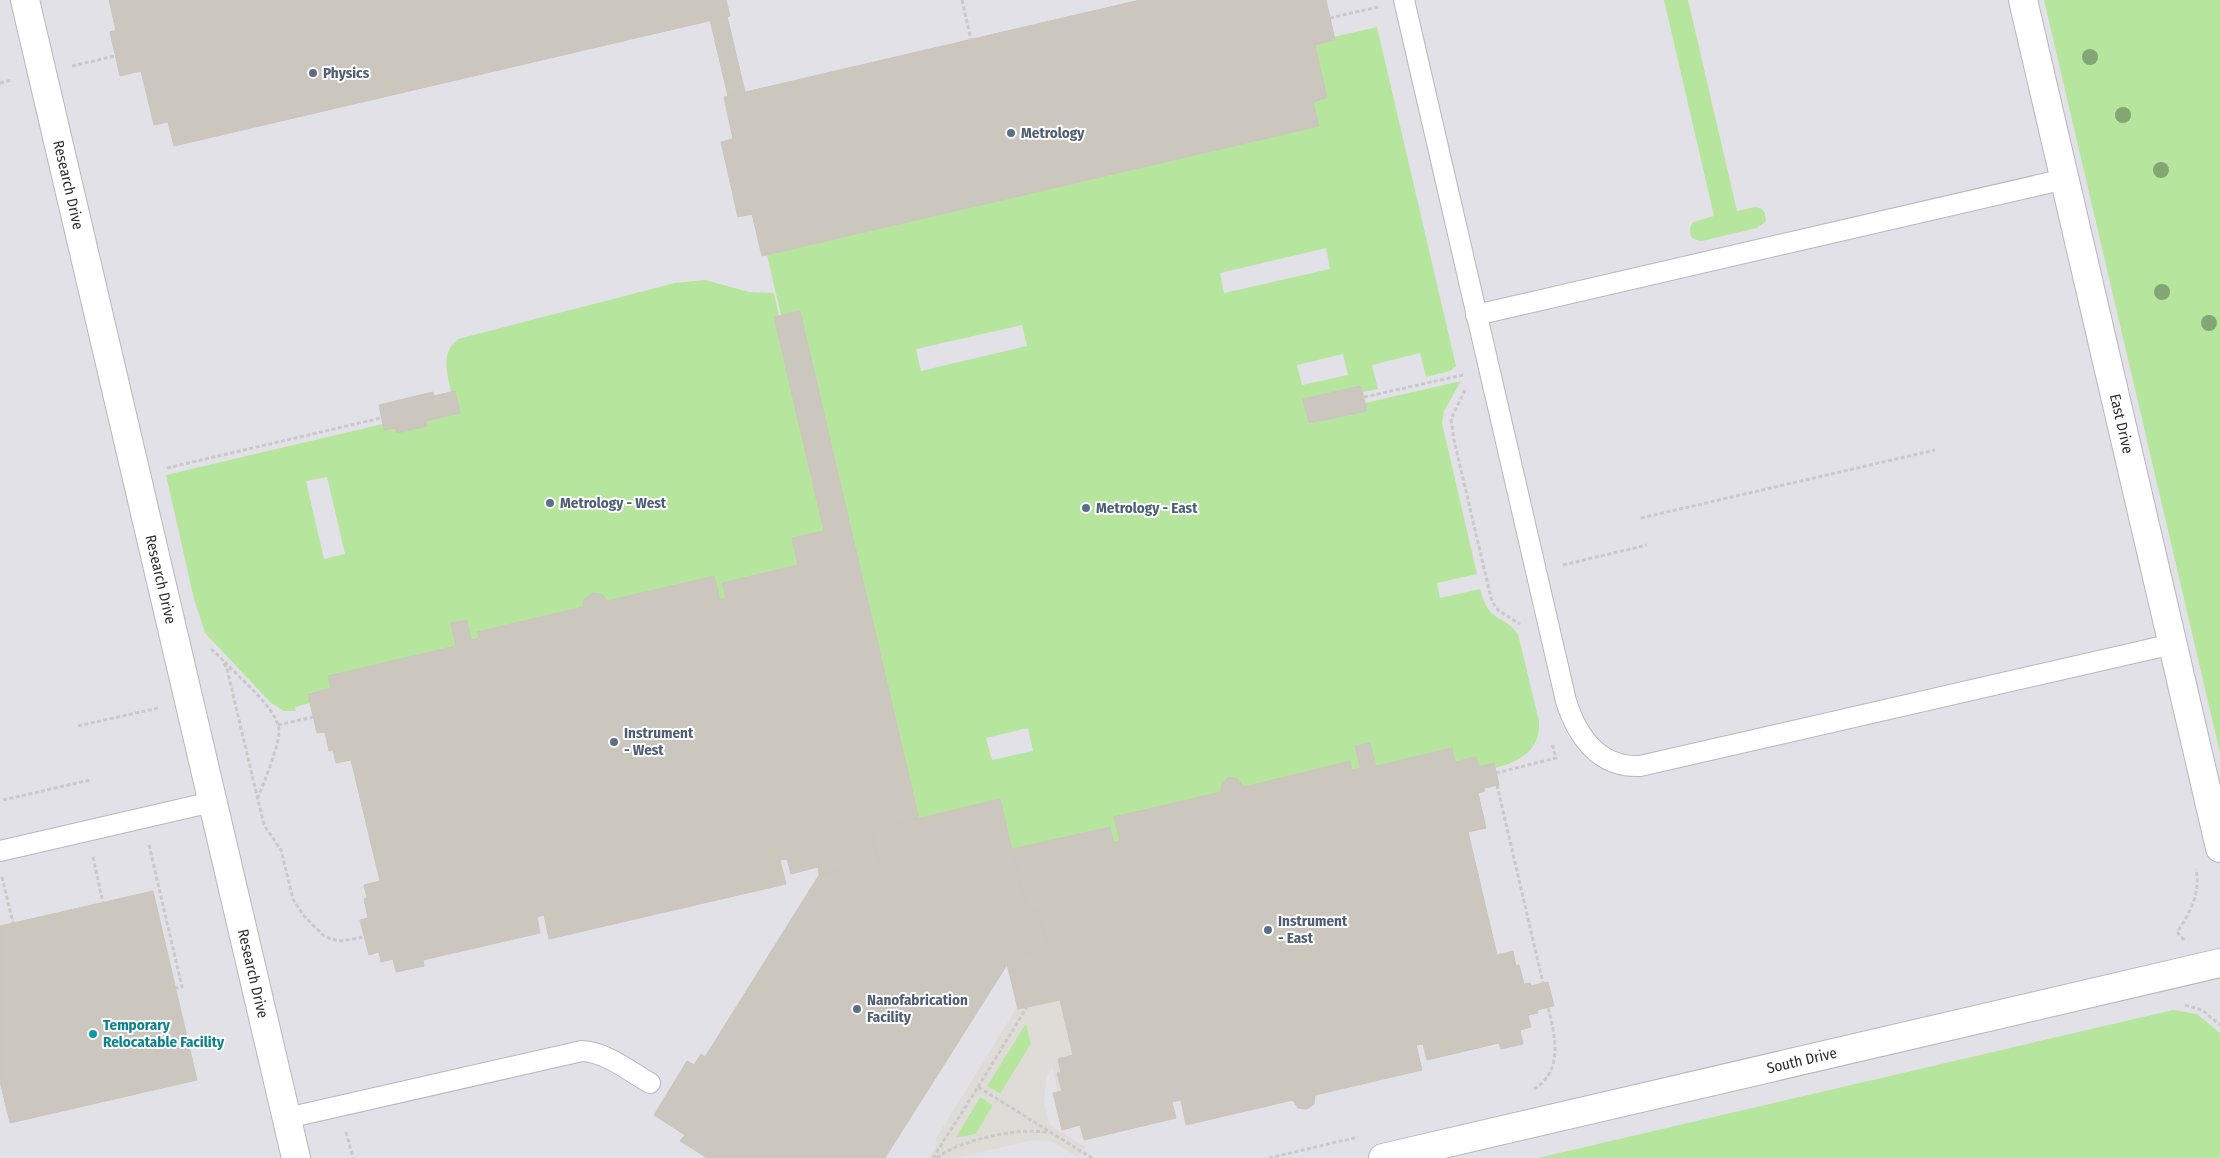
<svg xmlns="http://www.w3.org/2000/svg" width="2220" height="1158" viewBox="0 0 2220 1158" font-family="'Fira Sans Condensed',sans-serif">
  <rect width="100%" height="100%" fill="#efe9e1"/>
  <rect fill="#e3e1e8" x="0" y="0" width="2220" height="1158"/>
  <g fill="#b6e59e" fill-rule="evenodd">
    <path d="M1664 0H1688L1737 211 1755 207 1761 208 1765 213 1766 221 1757 228 1702 241C1690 241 1687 231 1693 222L1714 216Z"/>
    <polygon points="2044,0 2220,0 2220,753"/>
    <path d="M1377 27 1456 366 1450 371 1426 377 1420 353 1372 365 1378 389 1363 392 1361 386 1303 399 1309 423 1367 411 1365 403 1461 381 1444 411 1442 423 1477 574 1437 583 1440 598 1480 589C1490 625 1501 612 1518 634L1539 721C1541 750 1520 762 1495 768L1493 763 1479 767 1476 757 1455 762 1452 748 1376 766 1370 743 1355 746 1360 768 1352 770 1350 762 1244 787 1238 779 1229 777 1222 783 1221 792 1115 817 1120 841 1114 843 1110 827 1012 849 1000 799 919 819 800 311 781 315 767 255 1319 126 1313 102 1327 98 1315 45 1335 40 1334 37ZM1326 248 1330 269 1224 293 1220 273ZM1022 325 1027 346 921 371 916 349ZM1343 354 1348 375 1302 385 1297 365ZM1028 728 1033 751 992 760 986 738Z"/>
    <path d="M705 280 749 292 774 293 779 316 774 317 824 531 792 538 798 565 723 583 726 598 720 600 714 576 607 601 603 595 593 593 584 599 583 607 477 632 479 638 471 640 467 620 451 623 456 646 328 676 331 688 308 693 310 703 295 707 296 711H284L271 703 205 633 194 599 166 475 383 424 384 430 395 428 397 433 427 426 426 421 451 392C447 372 440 354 458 339L675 283ZM327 477 345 554 324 559 306 481Z"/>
    <polygon points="2173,1010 2197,1014 2220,1033 2220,1158 1538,1158"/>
    <polygon points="1026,1023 1031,1044 1000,1094 987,1086"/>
    <polygon points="980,1097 993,1105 976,1134 955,1139"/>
  </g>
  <path fill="#dfdcd8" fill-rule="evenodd" d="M1060 1000 1073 1055 1058 1059 1061 1072 1057 1073 1062 1091 1058 1092 1052 1067 1047 1077 1044 1100 1049 1124 1085 1147 1078 1157 1052 1142 1033 1140 955 1158H928L938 1143 935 1140 1017 1007 1018 1009ZM1026 1023 1031 1044 1000 1094 987 1086ZM980 1097 993 1105 976 1134 955 1138Z"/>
  <g fill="#cbc7bf" stroke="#cbc5ba">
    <polygon points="109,0 726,0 730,16 174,146 168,122 154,125 141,71 120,76 110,32 116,30"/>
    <polygon points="1140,0 1326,0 1335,40 1315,45 1327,98 1313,102 1319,126 762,256 752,214 738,217 721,142 733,139 724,97"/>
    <polygon points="727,16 745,92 728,96 710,20"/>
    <polygon points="800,311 850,525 824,531 774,317"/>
    <polygon points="1361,386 1367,411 1309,423 1303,399"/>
    <polygon points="455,391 460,413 426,421 427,426 397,433 395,428 384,430 379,405 433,392 434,396"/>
    <polygon points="850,525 919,819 871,830 879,863 869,880 849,868 819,875 818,867 791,874 787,859 780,860 786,884 549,939 544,915 537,917 540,933 423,960 424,966 396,972 393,959 381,962 379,952 369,955 360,920 368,918 364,899 367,898 364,885 380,881 351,760 336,763 333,750 329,751 325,732 317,733 308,694 331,688 328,676 456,646 451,623 467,620 471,640 479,638 477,632 583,607 584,599 593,593 603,595 607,601 714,576 720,600 726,598 722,583 798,565 792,538"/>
    <polygon points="1370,743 1376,766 1452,748 1455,762 1476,757 1479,767 1494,763 1499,785 1484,788 1485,791 1478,793 1486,828 1468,832 1497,955 1513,951 1516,966 1519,965 1524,984 1530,983 1531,986 1548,982 1554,1006 1537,1010 1538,1013 1528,1015 1531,1027 1520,1030 1523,1044 1501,1049 1499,1043 1427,1060 1423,1044 1416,1045 1422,1070 1315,1095 1314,1104 1307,1109 1298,1108 1293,1100 1186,1125 1181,1100 1172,1102 1176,1118 1084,1140 1080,1125 1062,1130 1053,1093 1062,1091 1057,1073 1061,1072 1058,1059 1073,1055 1060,1000 1018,1009 1007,964 1012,957 1048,948 1039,910 1027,912 1012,849 1110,827 1114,843 1120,841 1114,817 1221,792 1222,783 1229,777 1238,779 1244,787 1350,761 1352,770 1360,768 1355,746"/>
    <polygon points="1000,799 1027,912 1039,910 1048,948 1012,957 885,1158 707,1158 680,1141 685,1135 654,1115 687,1061 694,1065 701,1054 705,1057 819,875 849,868 869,880 879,863 871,830"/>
    <polygon points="153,891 197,1080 10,1123 0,1081 0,926"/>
  </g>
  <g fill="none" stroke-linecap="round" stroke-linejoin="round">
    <g stroke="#b4b7c1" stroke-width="22">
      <g id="lane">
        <path d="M1404 0 1566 701C1577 736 1599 768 1640 766L2173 644"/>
        <polyline points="1476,315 2065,179"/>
        <polyline points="0,851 212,802"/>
        <path d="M287 1118 582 1051C606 1052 629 1071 650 1083"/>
      </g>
    </g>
    <g stroke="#b4b7c1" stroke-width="30">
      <g id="street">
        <path id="s1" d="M25 0 296 1158"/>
        <path id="s2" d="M2023 0 2220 848"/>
        <path id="s3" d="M1383 1158 2220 963"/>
      </g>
    </g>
    <g stroke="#c9c9c9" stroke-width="3" stroke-dasharray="4 2.5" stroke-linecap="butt">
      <polyline points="962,0 971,40"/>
      <polyline points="1330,18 1378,7"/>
      <polyline points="72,66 115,56"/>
      <polyline points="0,83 12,80"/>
      <polyline points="1465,390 1451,419 1454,440 1492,602 1498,610 1520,624"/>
      <polyline points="1364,397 1463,375"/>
      <polyline points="167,468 381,418"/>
      <polyline points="1641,518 1935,450"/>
      <polyline points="1563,565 1647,545"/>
      <polyline points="211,649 222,659 227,669 263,821 266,828 281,850 293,899 303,915 323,935 331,939 342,941 364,937"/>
      <path d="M225 662C239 678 279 710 279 731 279 747 264 781 258 798"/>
      <polyline points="278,725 313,717"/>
      <polyline points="78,726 158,708"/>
      <polyline points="1496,773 1556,758 1552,743"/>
      <polyline points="1497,785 1543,983"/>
      <polyline points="3,800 90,780"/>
      <polyline points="149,845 182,987 175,988"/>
      <polyline points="93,857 103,903"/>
      <polyline points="2,877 13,923"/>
      <path d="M2184 940 2177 932C2190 913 2201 893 2196 869"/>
      <polyline points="2185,1005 2202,1010 2220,1025"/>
      <polyline points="978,1087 1027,1007"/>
      <path d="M1534 1089C1564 1071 1555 1035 1548 1007"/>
      <polyline points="346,1132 353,1158"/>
      <polyline points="933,1158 978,1087 1092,1158"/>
      <path d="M937 1158C959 1140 1022 1126 1049 1133"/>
      <polyline points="1269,1158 1358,1137"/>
    </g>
    <use href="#lane" stroke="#fff" stroke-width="20"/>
    <use href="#street" stroke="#fff" stroke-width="28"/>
  </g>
  <g fill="#84a574">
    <circle cx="2090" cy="57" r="8"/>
    <circle cx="2123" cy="115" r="8"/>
    <circle cx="2161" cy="170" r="8"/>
    <circle cx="2162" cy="292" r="8"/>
    <circle cx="2209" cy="323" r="8"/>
  </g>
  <g fill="#5c6f8a" stroke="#fff" stroke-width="2">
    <circle cx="313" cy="73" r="5"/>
    <circle cx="1011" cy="133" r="5"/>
    <circle cx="550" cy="503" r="5"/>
    <circle cx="1086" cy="508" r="5"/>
    <circle cx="614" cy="742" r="5"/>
    <circle cx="1268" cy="930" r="5"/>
    <circle cx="857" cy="1009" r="5"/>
  </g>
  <circle fill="#0f9aa8" stroke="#fff" stroke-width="2" cx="93" cy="1034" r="5"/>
  <g text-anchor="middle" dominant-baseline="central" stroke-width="4" stroke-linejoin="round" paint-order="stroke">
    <g font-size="15" font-weight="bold" fill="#4e5e75" stroke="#fff" text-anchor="start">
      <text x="323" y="73">Physics</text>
      <text x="1021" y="133">Metrology</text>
      <text x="560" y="503">Metrology - West</text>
      <text x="1096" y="508">Metrology - East</text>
      <text x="624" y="733">Instrument<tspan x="624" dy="17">- West</tspan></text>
      <text x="1278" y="921">Instrument<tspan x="1278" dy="17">- East</tspan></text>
      <text x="867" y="1000">Nanofabrication<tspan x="867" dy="17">Facility</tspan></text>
    </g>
    <g font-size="15" fill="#2e2e2e" stroke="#fff">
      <text stroke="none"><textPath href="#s1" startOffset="190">Research Drive</textPath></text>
      <text stroke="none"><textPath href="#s2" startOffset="435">East Drive</textPath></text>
      <text stroke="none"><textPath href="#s1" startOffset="595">Research Drive</textPath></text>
      <text stroke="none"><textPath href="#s1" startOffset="1000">Research Drive</textPath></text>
      <text stroke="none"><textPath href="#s3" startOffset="430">South Drive</textPath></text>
    </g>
    <g font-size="15" font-weight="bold" fill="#0d838f" stroke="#fff" text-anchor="start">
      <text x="103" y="1025">Temporary<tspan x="103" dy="17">Relocatable Facility</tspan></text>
    </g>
  </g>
</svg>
